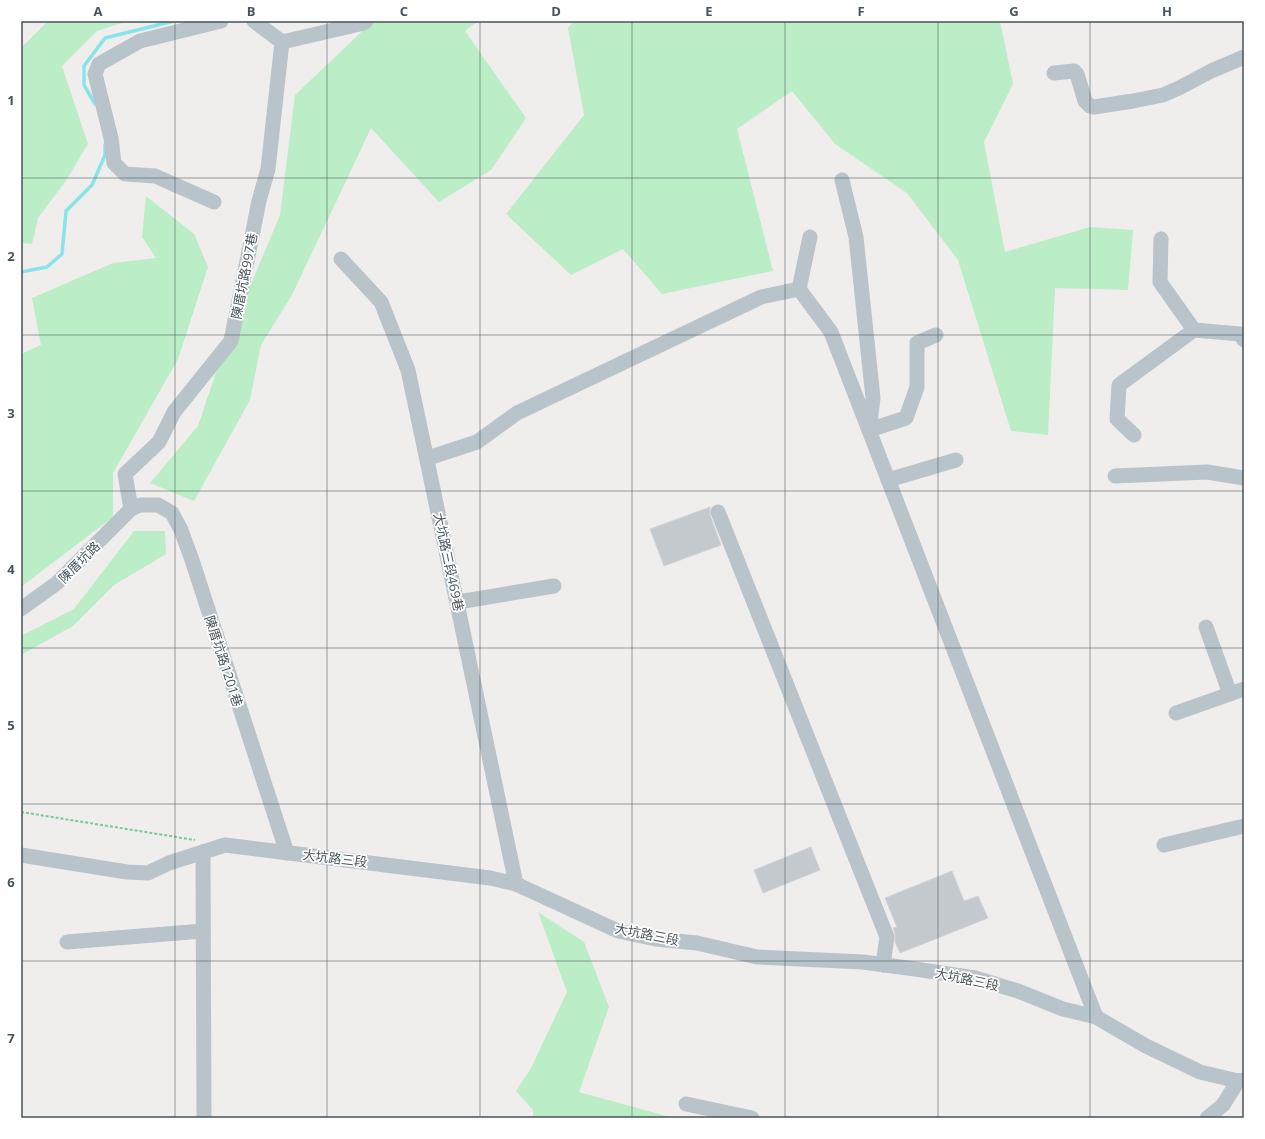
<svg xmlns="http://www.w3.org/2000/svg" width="1265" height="1139" viewBox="0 0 1265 1139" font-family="'Open Sans','Noto Sans TC',sans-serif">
  <rect width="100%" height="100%" fill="#f0eded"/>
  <g fill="#bbedc7">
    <polygon points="48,21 128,21 97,31 62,66 88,144 67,179 38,218 32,244 21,243 21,48"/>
    <polygon points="373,21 478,21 465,31 526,118 491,170 439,202 371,128 292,295 261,345 250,400 194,501 150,483 198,426 223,351 280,215 295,95"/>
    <polygon points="574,21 1000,21 1013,84 984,142 1005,252 1090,227 1133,230 1128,290 1055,288 1048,435 1011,431 958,260 907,193 835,144 792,91 737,129 773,271 662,294 623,249 571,275 506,214 584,115 568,28"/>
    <polygon points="146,196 194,234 208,267 178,359 113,473 113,517 21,587 21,354 41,345 32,298 113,263 156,258 142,237"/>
    <polygon points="134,531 165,531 166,554 114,585 73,626 21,655 21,636 74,609"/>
    <polygon points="538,912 584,942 609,1007 579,1092 670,1117 533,1118 533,1110 516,1091 531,1068 567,992"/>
  </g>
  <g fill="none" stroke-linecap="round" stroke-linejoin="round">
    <g stroke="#89e4ea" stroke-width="3.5">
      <polyline points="95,104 84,85 84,66 105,38 174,21"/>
      <polyline points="21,272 47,267 62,254 66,211 92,185 105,155 105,145"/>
    </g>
  </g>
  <g fill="#c4c9cd" stroke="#d1d4d9">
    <polygon points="710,507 710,515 721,545 664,566 650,529"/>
    <polygon points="811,847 820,870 763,893 754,870"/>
    <polygon points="952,871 964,901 978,896 988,918 900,953 895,942 895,934 893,928 897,927 885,898"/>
  </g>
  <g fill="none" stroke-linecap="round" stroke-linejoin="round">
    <polyline stroke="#74cb93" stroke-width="2" stroke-dasharray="3 2" stroke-linecap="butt" points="21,812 195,840"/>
    <g stroke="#b8c4ca" stroke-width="15">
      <polyline points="282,42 364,23 366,21"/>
      <polyline points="1054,73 1074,71 1077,74 1085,101 1090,106 1094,107 1133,101 1163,95 1181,87 1211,71 1244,57"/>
      <polyline points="842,180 856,237 873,398 869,430 906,418 917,387 917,343 936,335"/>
      <polyline points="214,202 155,176 125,174 114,163 111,138 95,74 99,64 140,41 221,21"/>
      <polyline points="1161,239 1160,282 1194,330"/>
      <polyline points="341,259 381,302 408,370 516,884"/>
      <polyline points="799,289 810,237"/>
      <polyline points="1134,435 1117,419 1119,385 1194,330 1240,334 1244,340"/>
      <polyline points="428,458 477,442 517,413 761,297 799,289 831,332 1096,1017"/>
      <polyline points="1115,476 1207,472 1244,478"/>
      <polyline points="888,480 956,460"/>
      <polyline points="131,509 125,474 159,442 174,412 231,341 259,201 268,169 282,42 254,21"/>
      <polyline points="718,512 887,937 883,965"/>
      <polyline points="458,602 554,586"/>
      <polyline points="21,609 57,583 131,509 140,505 158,505 172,513 181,530 192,560 287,853"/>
      <polyline points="1206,627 1230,694"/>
      <polyline points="1176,713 1244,689"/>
      <polyline points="1164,845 1244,826"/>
      <polyline points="203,852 204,1118"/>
      <polyline points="21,855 127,872 148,873 169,863 225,845 490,878 516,884 618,931 656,939 697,943 757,957 863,962 915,969 975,978 1018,991 1063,1009 1096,1017 1146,1046 1200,1072 1238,1081 1244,1080"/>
      <polyline points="67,942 203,931"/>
      <polyline points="686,1104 752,1118"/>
      <polyline points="1207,1118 1223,1105 1238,1081"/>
    </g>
  </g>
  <path fill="none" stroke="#46535a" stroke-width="1" stroke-opacity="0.55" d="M175 21V1118M327 21V1118M480 21V1118M632 21V1118M785 21V1118M938 21V1118M1090 21V1118M21 178H1244M21 335H1244M21 491H1244M21 648H1244M21 804H1244M21 961H1244"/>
  <g text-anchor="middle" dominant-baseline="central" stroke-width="3.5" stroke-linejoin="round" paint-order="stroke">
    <g font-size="13" fill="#46535a" stroke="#fff">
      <text transform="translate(244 276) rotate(-79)">陳厝坑路997巷</text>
      <text transform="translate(79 562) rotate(-45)">陳厝坑路</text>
      <text transform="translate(449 562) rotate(78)">大坑路三段469巷</text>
      <text transform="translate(224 661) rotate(72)">陳厝坑路1201巷</text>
      <text transform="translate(335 858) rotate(7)">大坑路三段</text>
      <text transform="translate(647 934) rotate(11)">大坑路三段</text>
      <text transform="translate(967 979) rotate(12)">大坑路三段</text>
    </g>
  </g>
  <rect width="1265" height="1139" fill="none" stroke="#ffffff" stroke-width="44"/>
  <rect x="22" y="22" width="1221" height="1095" fill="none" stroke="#46535a" stroke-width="1.5"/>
  <g font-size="13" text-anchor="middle" font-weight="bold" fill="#46535a">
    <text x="98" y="16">A</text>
    <text x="251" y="16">B</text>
    <text x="404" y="16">C</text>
    <text x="556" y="16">D</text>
    <text x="709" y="16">E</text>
    <text x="861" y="16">F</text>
    <text x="1014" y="16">G</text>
    <text x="1167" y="16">H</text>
    <text x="11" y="105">1</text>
    <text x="11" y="261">2</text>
    <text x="11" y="418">3</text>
    <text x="11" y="574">4</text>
    <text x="11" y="730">5</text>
    <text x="11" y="887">6</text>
    <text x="11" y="1043">7</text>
  </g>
</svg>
